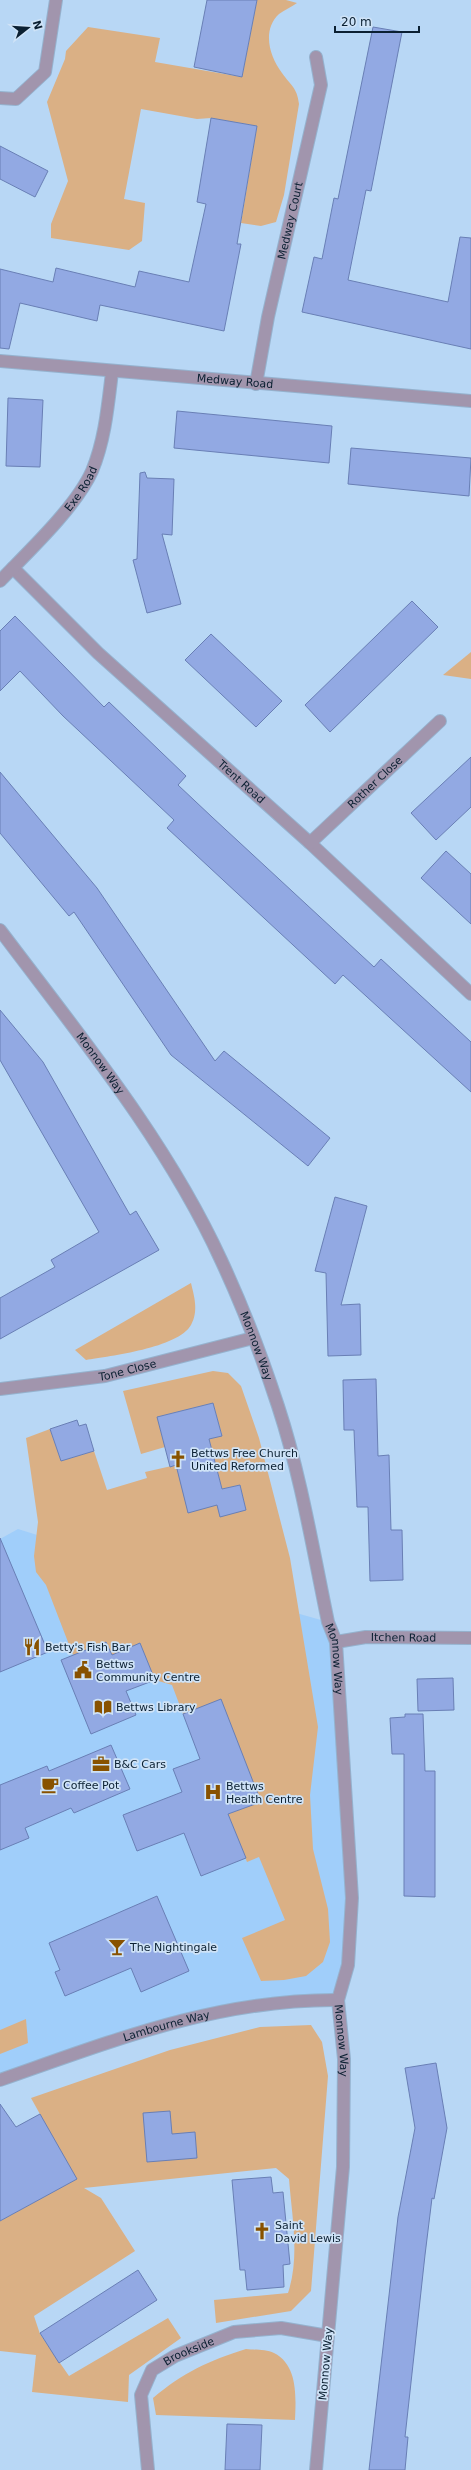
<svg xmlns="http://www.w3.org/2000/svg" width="471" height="2470" viewBox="0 0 471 2470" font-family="'DejaVu Sans',sans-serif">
  <rect width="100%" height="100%" fill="#b8d7f5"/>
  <polygon fill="#a0cefa" points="18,1529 194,1584 328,1622 352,1898 338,2000 250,2006 0,2079 0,1539"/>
  <g fill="#dab085">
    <path d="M257 0H286L297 3C292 7 284 10 279 14 262 30 269 56 282 73 291 86 297 87 299 104L284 195 276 222 261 226 241 223 257 126 211 118 197 119 141 109 124 199 145 203 142 241 129 250 51 238V224L68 181 47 102 65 59 66 51 88 27 160 38 155 62 242 77Z"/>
    <polygon points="471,652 471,679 443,675"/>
    <path d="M191 1283C194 1296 199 1311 191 1325 178 1348 110 1356 86 1360L75 1350Z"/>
    <polygon points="213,1371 228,1373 241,1386 259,1438 290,1558 318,1727 310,1795 313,1849 328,1909 330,1942 323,1962 306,1976 284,1980 261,1981 242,1938 285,1920 259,1857 247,1862 228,1814 260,1802 220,1700 183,1714 172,1685 155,1680 140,1643 112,1655 106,1642 73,1655 46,1585 36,1572 34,1556 38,1522 26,1438 50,1429 61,1461 94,1451 107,1490 147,1478 145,1472 176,1465 217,1505 220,1516 246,1510 240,1485 222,1489 209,1439 222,1435 213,1403 157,1417 165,1447 141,1454 123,1391"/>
    <polygon points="26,2019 28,2043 0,2054 0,2030"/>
    <path d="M311 2025 322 2042 328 2076 311 2291 291 2311 216 2323 214 2300 288 2293C300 2257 292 2217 289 2179L276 2168 84 2188 101 2198 135 2251 34 2316 40 2334 69 2376 168 2318 181 2338 129 2375 128 2402 32 2392 36 2355 0 2351V2221L76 2179 31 2098 170 2050 260 2027Z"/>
    <path d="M246 2349C254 2350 266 2349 274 2353 298 2365 296 2397 295 2420L156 2415 153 2398C184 2372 208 2361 246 2349Z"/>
  </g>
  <g fill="#92a9e3" stroke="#697fb5">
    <polygon points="207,0 257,0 242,77 194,67"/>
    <polygon points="373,27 402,32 371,191 366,190 348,280 448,302 460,237 471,238 471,349 302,312 314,257 322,259 334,198 338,199"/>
    <polygon points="211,118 257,126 237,244 241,244 224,331 100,305 97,321 20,303 9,349 0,348 0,269 53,282 56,268 135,287 139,271 189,282 206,204 197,202"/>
    <polygon points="0,146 48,171 35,197 0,179"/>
    <polygon points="8,398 43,400 40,467 6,466"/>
    <polygon points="177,411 332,426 329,463 174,448"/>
    <polygon points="351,448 471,458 469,496 348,484"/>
    <polygon points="145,472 147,478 174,479 172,535 162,534 181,604 147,613 133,560 137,559 140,473"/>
    <polygon points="412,601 438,627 330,732 305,705"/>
    <polygon points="15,616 104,707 109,702 186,776 178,785 212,817 374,967 381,959 471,1042 471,1092 343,975 335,984 167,828 174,820 63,716 20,671 0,691 0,631"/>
    <polygon points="211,634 282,701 256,727 185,660"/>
    <polygon points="471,757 471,807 436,840 411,813"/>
    <polygon points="0,772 97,888 215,1061 224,1051 330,1138 308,1166 171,1055 74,912 69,916 0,833"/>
    <polygon points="446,851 471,874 471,924 421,878"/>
    <polygon points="0,1010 43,1062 130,1215 136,1211 159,1250 0,1339 0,1298 55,1267 51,1260 99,1232 0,1060"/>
    <polygon points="335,1197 367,1206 341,1305 360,1304 361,1355 328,1356 326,1273 315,1271"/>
    <polygon points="376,1379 378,1456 389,1455 391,1530 402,1530 403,1580 370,1581 368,1507 357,1507 354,1430 344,1430 343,1380"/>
    <polygon points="213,1403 222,1436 209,1439 222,1489 240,1485 246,1510 220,1517 217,1505 188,1513 176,1465 170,1467 157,1417"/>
    <polygon points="77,1420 79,1426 86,1424 94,1451 61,1461 50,1429"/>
    <polygon points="0,1538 48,1652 0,1672"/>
    <polygon points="106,1642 112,1655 140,1643 155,1680 126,1691 136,1715 91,1734 61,1660"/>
    <polygon points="453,1678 454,1710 418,1711 417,1679"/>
    <polygon points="221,1699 261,1802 228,1814 246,1858 201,1876 184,1833 137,1851 123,1815 182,1792 173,1769 200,1759 183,1714"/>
    <polygon points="405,1714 423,1714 425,1771 435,1771 435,1897 404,1896 404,1754 392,1754 390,1718 405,1717"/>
    <polygon points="111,1745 130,1789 74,1813 71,1808 25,1828 29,1838 0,1850 0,1785 47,1766 49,1771"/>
    <polygon points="157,1896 189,1971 141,1992 131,1968 65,1996 55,1972 60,1970 49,1943"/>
    <polygon points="436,2063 447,2128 434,2199 432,2198 425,2255 405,2437 408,2437 405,2470 369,2470 398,2217 415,2128 405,2068"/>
    <polygon points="0,2104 16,2127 40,2114 77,2179 0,2221"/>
    <polygon points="170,2111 172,2134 195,2132 197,2158 147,2162 143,2113"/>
    <polygon points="271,2177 273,2193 283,2192 290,2264 283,2265 284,2287 247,2290 245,2270 240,2270 232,2180"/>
    <polygon points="138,2270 157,2300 59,2363 40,2333"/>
    <polygon points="227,2424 262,2425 260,2470 225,2470"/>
  </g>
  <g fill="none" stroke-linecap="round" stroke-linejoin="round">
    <g stroke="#95b2ce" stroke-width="14">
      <g id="minor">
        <polyline points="0,98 16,99 45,72 56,0"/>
        <path id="s1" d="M0 361 471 401"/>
        <path id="s2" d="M256 384 268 317 321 85 316 57"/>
        <path id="s3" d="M13 568 98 653 310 843 471 994"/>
        <path id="s4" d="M0 581C28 552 76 507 92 471 105 440 108 405 112 372"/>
        <path id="s5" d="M310 843 440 721"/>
        <path id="s6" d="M0 1389 105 1376 253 1338"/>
        <path id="s7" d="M336 1642 366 1637 471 1638"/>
        <path id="s8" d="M0 2080C112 2041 217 1999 338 2000"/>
        <path id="s9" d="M148 2470 141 2395 152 2370 175 2356 234 2332 281 2328 328 2336"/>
      </g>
    </g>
    <g stroke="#95b2ce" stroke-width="14">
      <g id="tertiary">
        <path id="s10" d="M0 930C79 1035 166 1140 221 1260 243 1307 262 1357 278 1406 301 1476 313 1550 328 1622L336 1642 352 1898 348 1965 338 2000 344 2059 343 2167 316 2470"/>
      </g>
    </g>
    <use href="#minor" stroke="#a195ad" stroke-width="12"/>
    <use href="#tertiary" stroke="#a195ad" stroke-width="12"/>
  </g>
  <defs>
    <g id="church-bare" transform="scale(1.38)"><path d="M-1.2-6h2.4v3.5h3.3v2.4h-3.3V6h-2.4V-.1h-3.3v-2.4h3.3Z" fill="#885200" stroke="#cfe3f7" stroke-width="2.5" paint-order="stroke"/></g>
    <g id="restaurant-bare" transform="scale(1.38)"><path d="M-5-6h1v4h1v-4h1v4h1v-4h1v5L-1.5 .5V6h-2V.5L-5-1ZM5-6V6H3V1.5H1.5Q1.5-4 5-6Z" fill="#885200" stroke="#cfe3f7" stroke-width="2.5" paint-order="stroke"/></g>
    <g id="civic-bare" transform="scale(1.38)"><path d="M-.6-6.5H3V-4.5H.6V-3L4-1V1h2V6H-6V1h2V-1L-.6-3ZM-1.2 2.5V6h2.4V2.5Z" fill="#885200" stroke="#cfe3f7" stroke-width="2.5" paint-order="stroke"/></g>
    <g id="library-bare" transform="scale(1.38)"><path d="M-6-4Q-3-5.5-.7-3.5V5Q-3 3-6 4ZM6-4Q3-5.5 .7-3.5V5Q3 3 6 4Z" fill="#885200" stroke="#cfe3f7" stroke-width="2.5" paint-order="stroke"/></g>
    <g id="office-bare" transform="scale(1.38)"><path d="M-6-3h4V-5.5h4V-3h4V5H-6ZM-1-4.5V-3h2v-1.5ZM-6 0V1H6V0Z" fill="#885200" stroke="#cfe3f7" stroke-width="2.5" paint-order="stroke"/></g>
    <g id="cafe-bare" transform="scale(1.38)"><path d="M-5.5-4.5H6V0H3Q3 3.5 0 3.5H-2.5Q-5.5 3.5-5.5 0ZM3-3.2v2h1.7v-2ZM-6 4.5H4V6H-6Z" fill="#885200" stroke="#cfe3f7" stroke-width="2.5" paint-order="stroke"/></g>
    <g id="hospital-bare" transform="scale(1.38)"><path d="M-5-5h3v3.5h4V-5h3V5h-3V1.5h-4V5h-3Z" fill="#885200" stroke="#cfe3f7" stroke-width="2.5" paint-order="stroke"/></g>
    <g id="bar-bare" transform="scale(1.38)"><path d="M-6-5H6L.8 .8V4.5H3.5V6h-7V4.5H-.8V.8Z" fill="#885200" stroke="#cfe3f7" stroke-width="2.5" paint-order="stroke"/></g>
  </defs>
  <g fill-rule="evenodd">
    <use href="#church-bare" x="178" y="1459"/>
    <use href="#restaurant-bare" x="32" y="1647"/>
    <use href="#civic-bare" x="83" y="1670"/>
    <use href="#library-bare" x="103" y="1707"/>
    <use href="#office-bare" x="101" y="1764"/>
    <use href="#cafe-bare" x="50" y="1785"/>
    <use href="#hospital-bare" x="213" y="1792"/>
    <use href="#bar-bare" x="117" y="1947"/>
    <use href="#church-bare" x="262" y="2231"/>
  </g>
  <g text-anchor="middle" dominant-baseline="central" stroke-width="3.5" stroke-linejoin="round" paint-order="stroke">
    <g font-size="11" fill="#0b2032" stroke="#cfe3f7">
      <text stroke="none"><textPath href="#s2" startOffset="167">Medway Court</textPath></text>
      <text stroke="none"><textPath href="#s1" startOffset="236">Medway Road</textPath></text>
      <text stroke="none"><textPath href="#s4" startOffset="123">Exe Road</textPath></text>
      <text stroke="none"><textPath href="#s3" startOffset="313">Trent Road</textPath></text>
      <text stroke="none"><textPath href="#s5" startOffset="89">Rother Close</textPath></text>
      <text stroke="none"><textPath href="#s10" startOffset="167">Monnow Way</textPath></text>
      <text stroke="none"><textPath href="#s10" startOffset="491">Monnow Way</textPath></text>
      <text stroke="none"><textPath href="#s6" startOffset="129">Tone Close</textPath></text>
      <text stroke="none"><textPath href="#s7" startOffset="68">Itchen Road</textPath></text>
      <text stroke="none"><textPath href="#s10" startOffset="815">Monnow Way</textPath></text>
      <text stroke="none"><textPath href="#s8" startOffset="175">Lambourne Way</textPath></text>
      <text stroke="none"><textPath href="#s10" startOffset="1199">Monnow Way</textPath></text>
      <text stroke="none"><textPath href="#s9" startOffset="144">Brookside</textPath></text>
      <text transform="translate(326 2364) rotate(-85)">Monnow Way</text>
    </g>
    <g font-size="11" fill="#0b2032" stroke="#cfe3f7" text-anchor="start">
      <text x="191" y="1453">Bettws Free Church<tspan x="191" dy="13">United Reformed</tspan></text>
      <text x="45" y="1647">Betty's Fish Bar</text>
      <text x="96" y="1664">Bettws<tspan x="96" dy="13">Community Centre</tspan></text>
      <text x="116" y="1707">Bettws Library</text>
      <text x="114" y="1764">B&amp;C Cars</text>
      <text x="63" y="1785">Coffee Pot</text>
      <text x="226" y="1786">Bettws<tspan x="226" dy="13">Health Centre</tspan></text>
      <text x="130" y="1947">The Nightingale</text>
      <text x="275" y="2225">Saint<tspan x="275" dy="13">David Lewis</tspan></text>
    </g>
  </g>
  <g transform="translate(28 28) rotate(73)" stroke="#cfe3f7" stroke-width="3" paint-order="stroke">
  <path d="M0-3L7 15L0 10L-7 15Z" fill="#0b2032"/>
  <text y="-6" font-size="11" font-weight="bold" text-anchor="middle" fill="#0b2032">N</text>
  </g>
  <path d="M335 26v6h84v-6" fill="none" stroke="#0b2032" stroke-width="2"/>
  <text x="341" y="26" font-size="12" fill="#0b2032" stroke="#cfe3f7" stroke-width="3" paint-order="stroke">20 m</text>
</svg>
